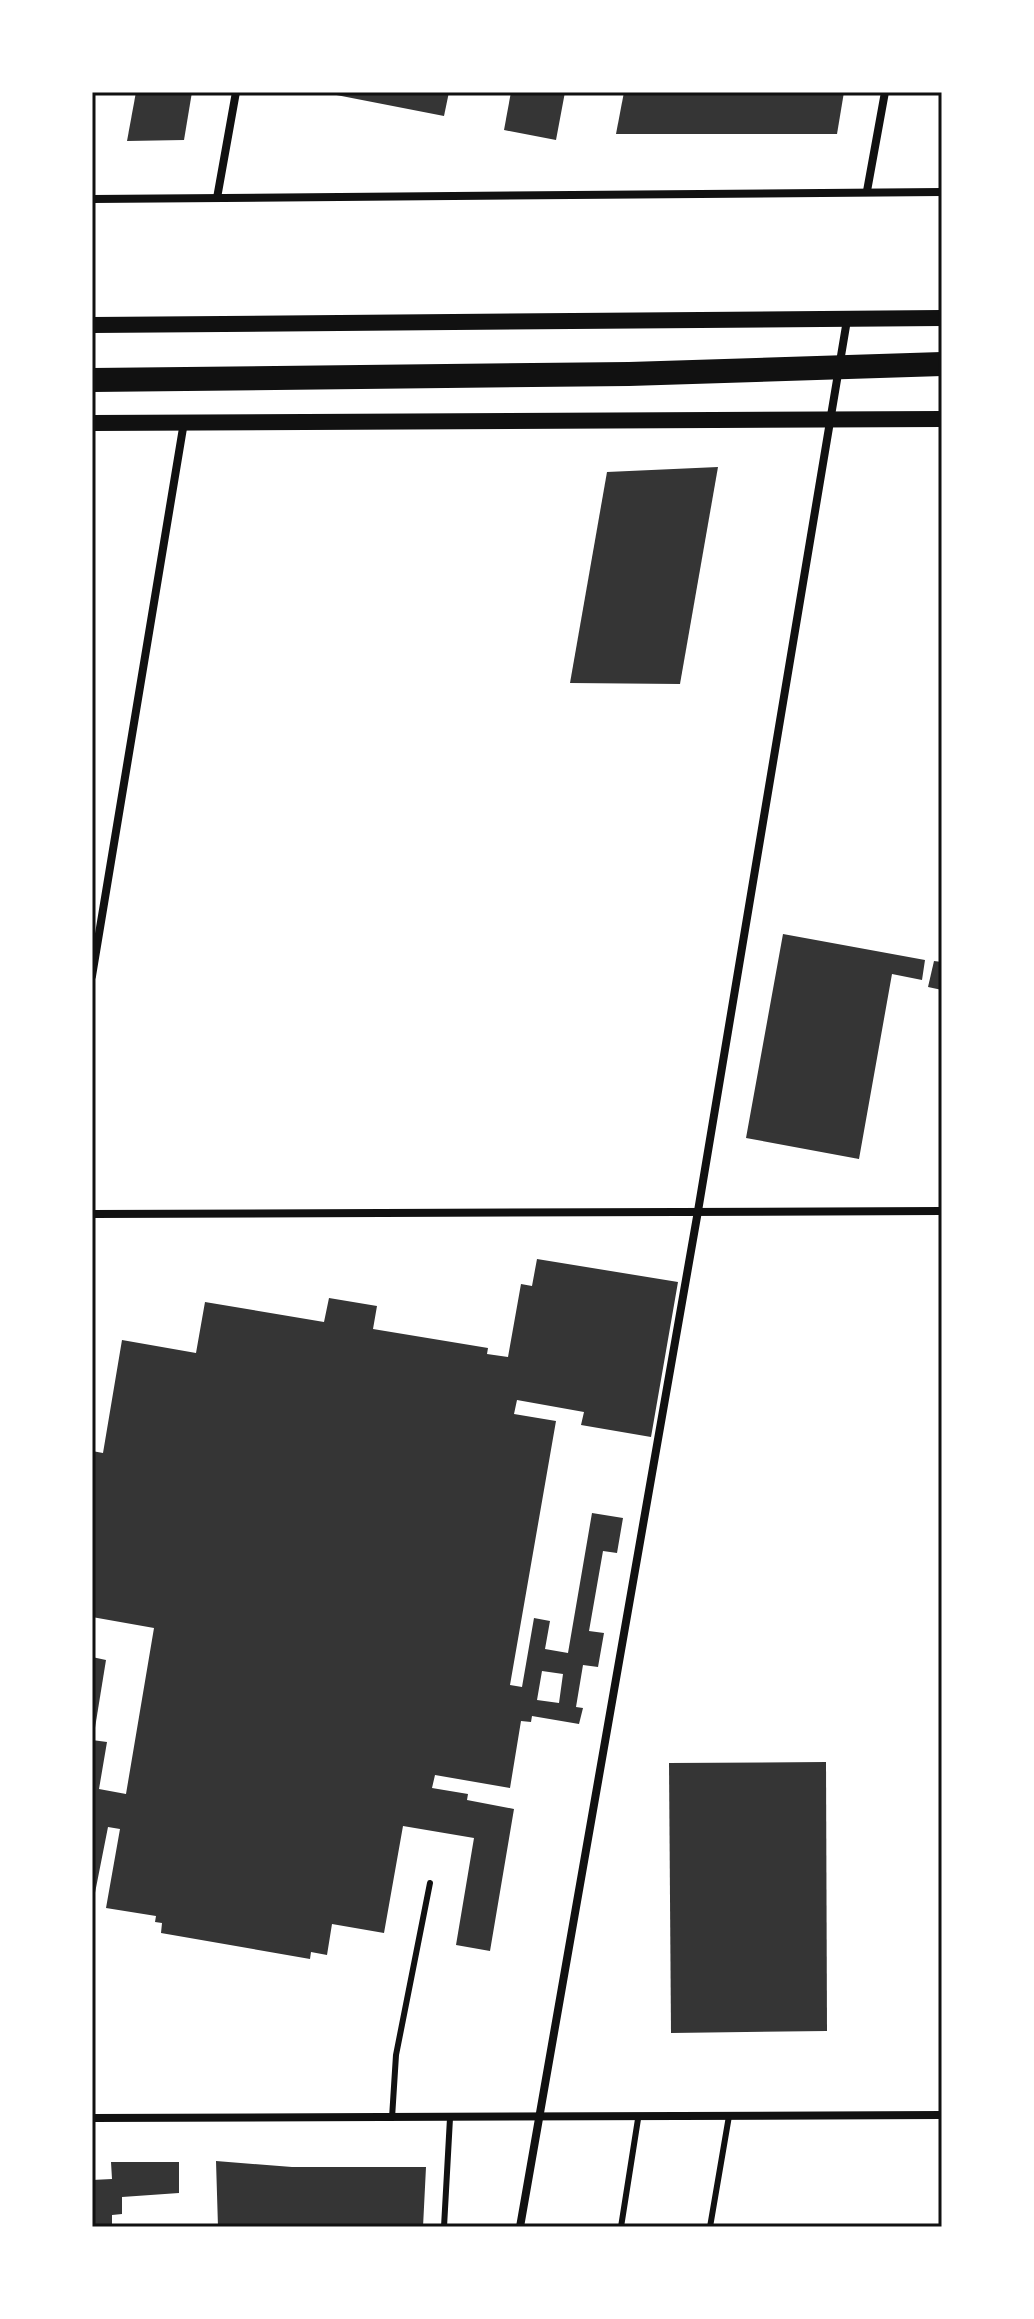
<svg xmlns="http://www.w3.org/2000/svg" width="1034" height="2319" viewBox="0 0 1034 2319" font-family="'PT Sans Narrow',sans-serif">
  <rect width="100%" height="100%" fill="#fff"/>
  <g fill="#353535" fill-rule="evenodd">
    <polygon points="136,92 192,92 184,140 127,141"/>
    <polygon points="321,92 449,92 444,116"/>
    <polygon points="511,92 565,92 556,140 504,130"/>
    <polygon points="624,92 844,92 837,134 616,134"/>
    <polygon points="718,467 680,684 570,683 607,472"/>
    <polygon points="783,934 925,960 922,980 892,974 859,1159 746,1138"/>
    <polygon points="934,961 942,962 942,990 928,987"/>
    <path d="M537 1259 678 1282 651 1437 581 1425 584 1412 517 1400 514 1414 556 1421 510 1685 522 1687 534 1618 550 1621 545 1649 568 1653 592 1513 623 1518 617 1553 603 1551 589 1631 604 1633 598 1667 583 1665 576 1707 583 1708 579 1724 532 1716 531 1722 521 1721 510 1788 435 1775 432 1788 468 1794 467 1800 514 1809 490 1951 456 1945 474 1838 403 1826 384 1933 332 1924 327 1955 311 1952 310 1959 161 1933 162 1923 155 1922 156 1916 106 1908 120 1829 108 1827 92 1908V1740L107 1742 99 1789 126 1794 154 1628 92 1617V1451L103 1453 122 1340 196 1353 205 1302 324 1322 329 1298 377 1306 373 1329 488 1348 487 1354 508 1357 521 1284 532 1286ZM542 1671 563 1674 559 1703 537 1700Z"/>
    <polygon points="92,1657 106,1660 94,1734 92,1734"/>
    <polygon points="826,1762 827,2031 671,2033 669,1763"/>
    <polygon points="216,2161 292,2167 426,2167 423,2227 218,2227"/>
    <polygon points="111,2162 179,2162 179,2193 122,2197 122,2214 112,2215 112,2227 92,2227 92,2180 112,2179"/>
  </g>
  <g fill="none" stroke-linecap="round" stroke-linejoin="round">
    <g stroke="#111" stroke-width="6">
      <polyline points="392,2118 396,2055 430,1883"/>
      <polyline points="444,2227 450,2118"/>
      <polyline points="621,2227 638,2119"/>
      <polyline points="710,2227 729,2116"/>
    </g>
    <g stroke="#111" stroke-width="8">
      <polyline points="867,191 885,92"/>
      <polyline points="217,198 236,92"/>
      <polyline points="92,199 942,192"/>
      <polyline points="92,976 184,422"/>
      <polyline points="92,1214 942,1211"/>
      <polyline points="92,2118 942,2115"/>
      <polyline points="520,2227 698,1211 847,320"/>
    </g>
    <g stroke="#111" stroke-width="16">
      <polyline points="92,325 942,318"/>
      <polyline points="92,423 942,419"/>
    </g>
    <polyline stroke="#111" stroke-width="24" points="92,380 629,374 942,364"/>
  </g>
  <rect width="1034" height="2319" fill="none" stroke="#ffffff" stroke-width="188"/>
  <rect x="94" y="94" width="846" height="2131" fill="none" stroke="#111" stroke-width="3"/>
</svg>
